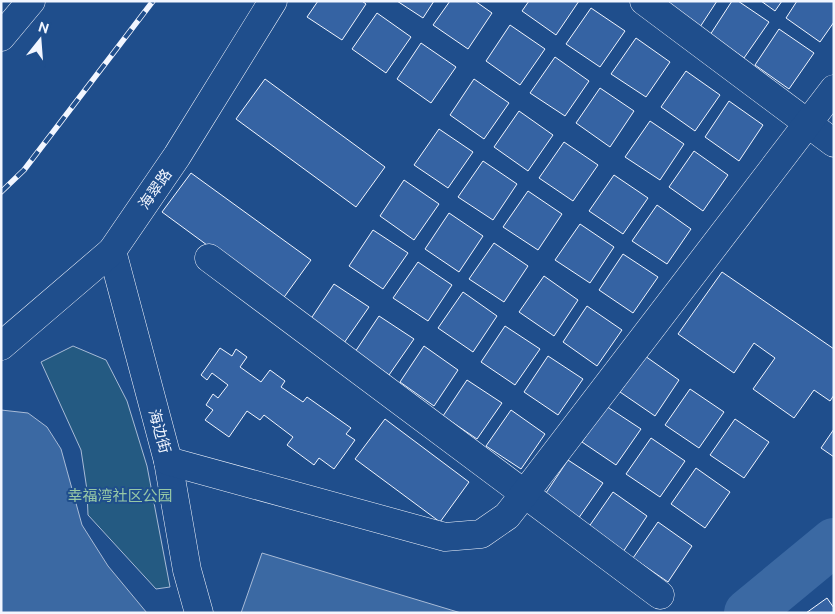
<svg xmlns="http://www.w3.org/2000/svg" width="835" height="614" viewBox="0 0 835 614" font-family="Ubuntu,'Noto Sans SC',sans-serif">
  <rect width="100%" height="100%" fill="#1f4e8c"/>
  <polygon fill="#245a82" stroke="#a8bbd7" points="73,346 106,360 127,401 147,466 170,587 156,589 88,515 87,490 81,450 41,362"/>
  <g fill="#3b69a3" stroke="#a8bbd7">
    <polygon points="1,410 28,413 47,427 61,449 82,525 108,566 147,613 1,613"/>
    <polygon points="262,553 461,613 241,613"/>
  </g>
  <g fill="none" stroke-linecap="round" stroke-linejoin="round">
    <polyline stroke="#3b69a3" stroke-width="48" points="748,613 834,542"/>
  </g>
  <g fill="#3563a3" stroke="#f2f6ff">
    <polygon points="318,1 362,1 366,4 342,40 307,17"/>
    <polygon points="397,1 434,1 423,18"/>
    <polygon points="450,1 475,1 492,13 468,49 433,25"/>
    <polygon points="529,1 579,1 556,35 522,11"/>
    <polygon points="667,1 717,1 700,27"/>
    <polygon points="732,1 738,1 769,22 744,58 710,35"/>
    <polygon points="761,1 782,1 775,11"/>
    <polygon points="797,1 834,1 834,22 820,42 786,18"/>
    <polygon points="591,8 625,31 600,67 566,44"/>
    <polygon points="377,13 411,37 386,73 352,49"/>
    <polygon points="510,25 545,49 520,85 486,61"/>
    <polygon points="779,29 814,53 789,89 755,65"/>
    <polygon points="636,38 670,62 646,97 611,74"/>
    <polygon points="421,43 456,67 431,103 397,79"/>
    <polygon points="555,57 589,81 565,116 530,93"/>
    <polygon points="686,71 720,95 695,131 661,107"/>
    <polygon points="265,79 385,167 356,207 236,119"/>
    <polygon points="474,79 509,103 484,139 450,115"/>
    <polygon points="600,88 634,111 610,147 576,123"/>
    <polygon points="729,101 763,125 739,161 705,137"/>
    <polygon points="519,111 553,135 528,171 494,147"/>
    <polygon points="650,121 684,144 660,180 625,157"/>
    <polygon points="439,129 473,152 448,188 414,165"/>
    <polygon points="564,142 598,165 573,201 539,178"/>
    <polygon points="694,151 728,175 703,211 669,187"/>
    <polygon points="483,161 517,184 493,220 458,197"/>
    <polygon points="191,173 311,260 282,300 162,212"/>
    <polygon points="614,175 648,198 623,234 589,211"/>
    <polygon points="404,180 439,204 414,240 380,216"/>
    <polygon points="528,191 562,214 538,250 503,227"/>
    <polygon points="657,205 691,229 667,264 632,241"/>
    <polygon points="449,213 483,236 459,272 425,249"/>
    <polygon points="580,224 614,247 590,283 555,260"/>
    <polygon points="373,230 408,253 383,289 349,266"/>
    <polygon points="494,243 528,266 504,302 469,279"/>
    <polygon points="623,254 658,277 633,313 599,290"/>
    <polygon points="418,262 452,285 428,321 393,298"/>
    <polygon points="722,272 834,349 834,395 830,401 814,390 794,418 753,389 775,358 754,343 734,373 678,334"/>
    <polygon points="544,276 578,300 554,336 519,312"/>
    <polygon points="334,284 369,307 344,343 310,320"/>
    <polygon points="463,292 497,316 473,352 438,328"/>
    <polygon points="587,306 622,330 597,366 563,342"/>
    <polygon points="379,316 414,339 389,375 355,352"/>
    <polygon points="505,326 540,349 515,385 481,362"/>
    <polygon points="424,346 458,370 434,406 400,382"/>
    <polygon points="220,348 232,356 236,349 247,357 240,367 261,382 270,370 285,381 281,387 303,402 307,397 351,428 346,434 355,440 334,469 319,458 314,465 287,445 293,437 264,415 260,420 247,411 229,437 205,420 213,410 206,405 213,394 218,398 228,385 212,373 207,380 201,375"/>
    <polygon points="548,356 583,379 558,415 524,392"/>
    <polygon points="645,356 679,380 655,416 620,392"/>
    <polygon points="467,380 502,403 477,439 443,416"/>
    <polygon points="690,389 724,412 699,448 665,425"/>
    <polygon points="606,406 641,429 616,465 582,442"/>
    <polygon points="511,410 545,434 521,469 486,446"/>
    <polygon points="385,419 469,482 440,522 355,459"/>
    <polygon points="735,419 769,442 744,478 710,455"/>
    <polygon points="834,429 834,457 821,448"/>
    <polygon points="651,438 685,461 660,497 626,474"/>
    <polygon points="568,460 603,483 578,519 544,496"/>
    <polygon points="696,468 730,492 705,528 671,504"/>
    <polygon points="613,492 647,516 623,552 588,528"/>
    <polygon points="658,522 692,546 668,582 633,558"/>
    <polygon points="827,598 834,608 834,613 806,613"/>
  </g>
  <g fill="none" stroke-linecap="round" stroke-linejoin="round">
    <g stroke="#f2f6ff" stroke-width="29">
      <g id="minor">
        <polyline points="644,1 834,143"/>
        <polyline points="1,37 31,1"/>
        <polyline points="112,251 168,461 187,570 199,613"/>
        <polyline points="209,258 660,595"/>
        <polyline points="1,346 112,251 177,156 273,1"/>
        <polyline points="168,461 445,537 481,534 507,516 525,493 834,89"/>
      </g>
    </g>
    <use href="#minor" stroke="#1f4e8c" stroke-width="28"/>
    <g stroke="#f2f6ff" stroke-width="5.5">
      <polyline id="rail" points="1,192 24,170 153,1"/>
    </g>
    <use href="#rail" stroke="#1f4e8c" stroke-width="4" stroke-dasharray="11" stroke-linecap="butt"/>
  </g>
  <g text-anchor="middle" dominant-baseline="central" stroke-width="4" stroke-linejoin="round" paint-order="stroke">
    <g font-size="15" fill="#f2f6ff" stroke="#1f4e8c">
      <text transform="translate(155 189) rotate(-55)">海翠路</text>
      <text transform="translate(160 431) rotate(75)">海边街</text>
    </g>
    <g font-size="15" fill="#97c8a6" stroke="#1f4e8c">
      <text x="120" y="495">幸福湾社区公园</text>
    </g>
  </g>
  <rect width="835" height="614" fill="none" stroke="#f2f6ff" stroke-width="5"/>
  <g transform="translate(40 40) rotate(17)" stroke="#1f4e8c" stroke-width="4" paint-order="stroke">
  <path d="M0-4L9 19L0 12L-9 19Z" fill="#f2f6ff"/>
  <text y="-8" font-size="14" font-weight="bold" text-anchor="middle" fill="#f2f6ff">N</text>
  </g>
</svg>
